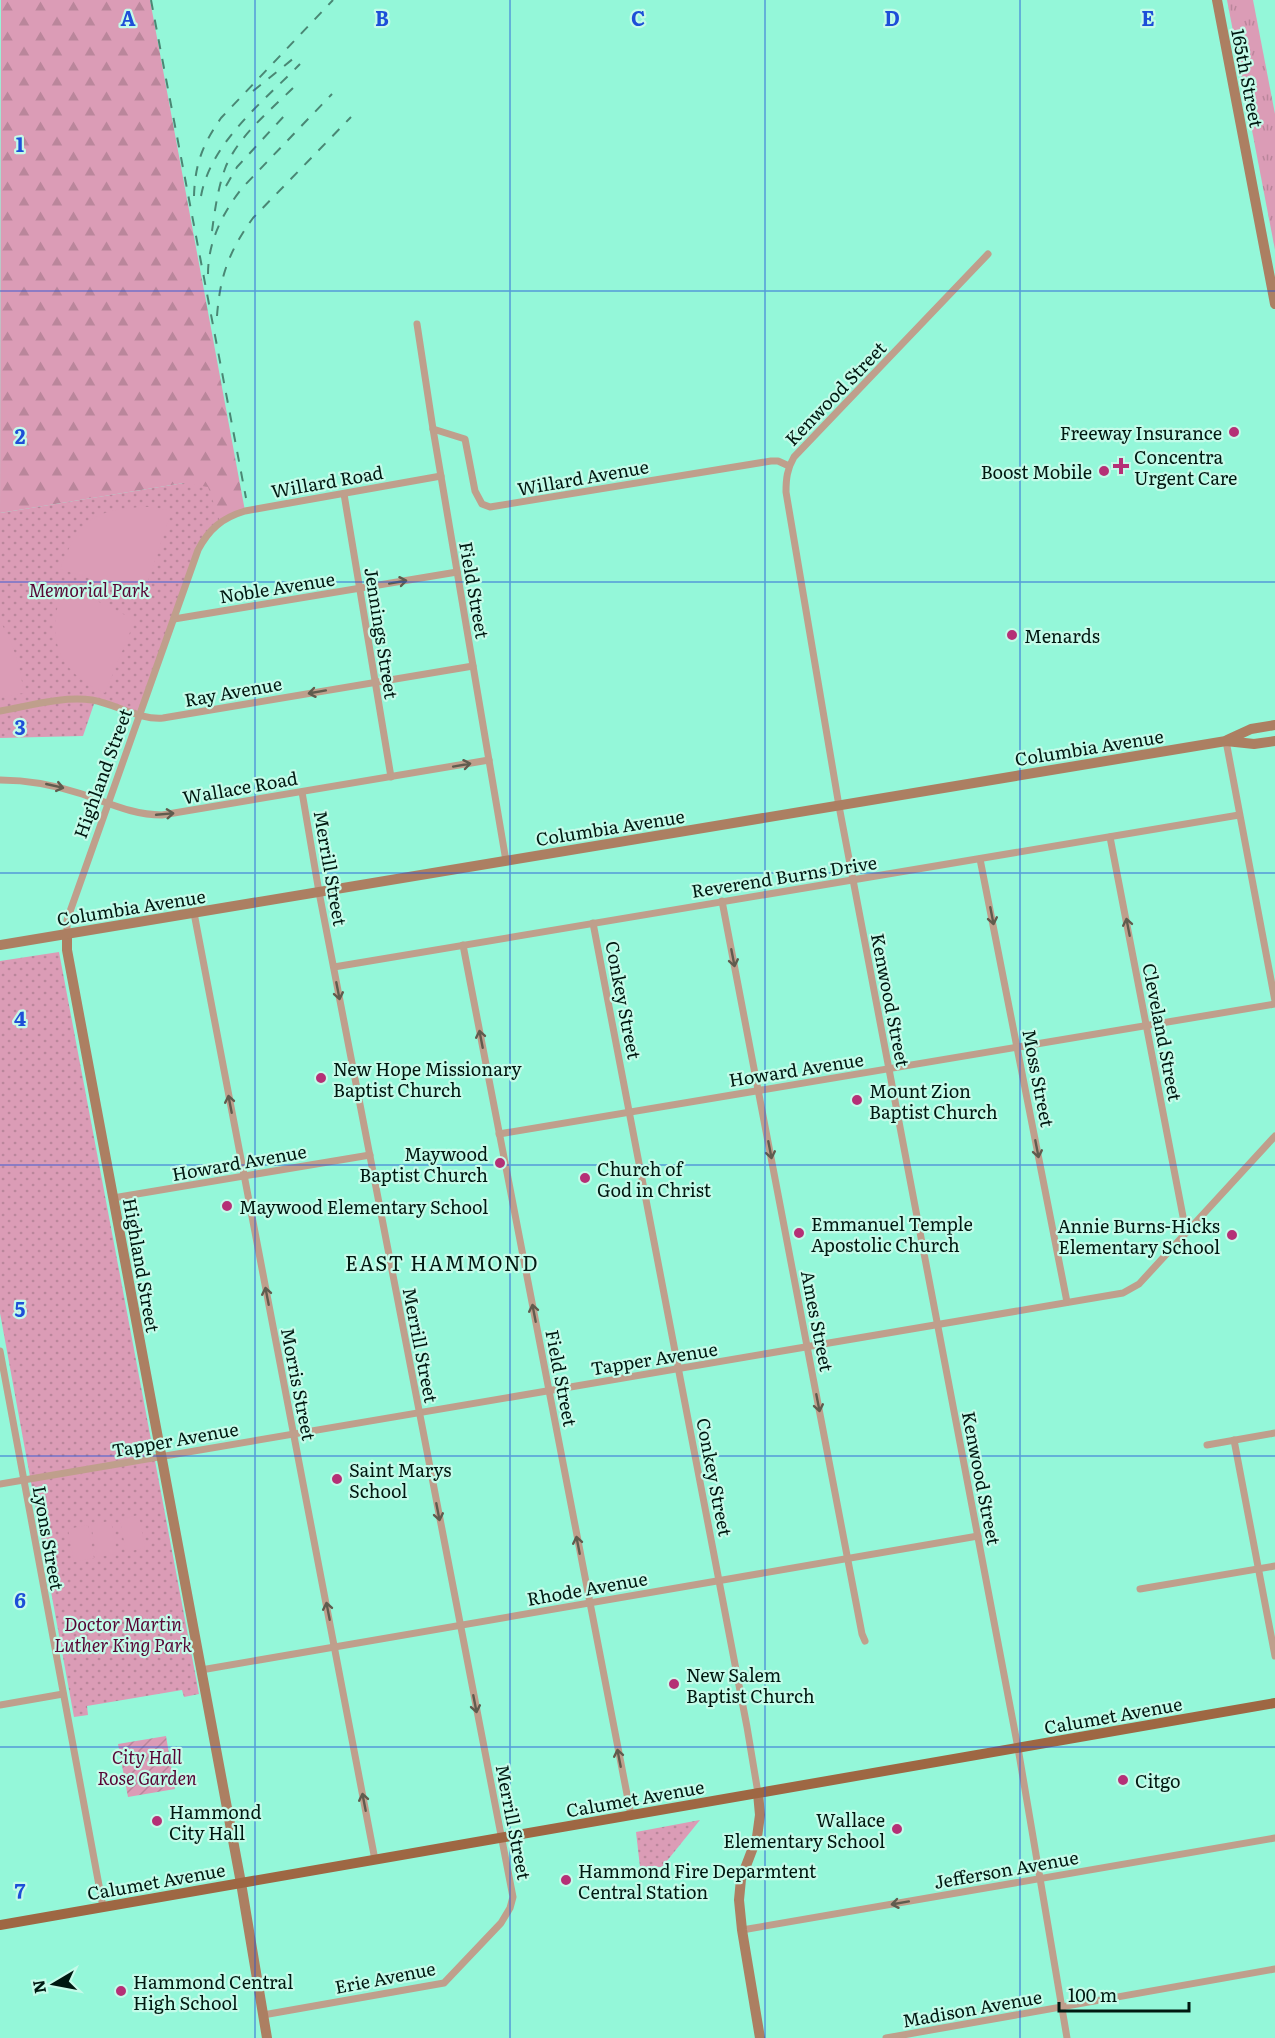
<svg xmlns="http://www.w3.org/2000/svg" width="1275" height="2038" viewBox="0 0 1275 2038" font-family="Literata,serif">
  <defs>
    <pattern id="grass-tufts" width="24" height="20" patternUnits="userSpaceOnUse" patternTransform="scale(1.5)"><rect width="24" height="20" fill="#db9cb6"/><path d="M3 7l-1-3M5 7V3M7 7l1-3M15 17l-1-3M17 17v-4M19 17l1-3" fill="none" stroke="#ba869b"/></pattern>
    <pattern id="forest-firs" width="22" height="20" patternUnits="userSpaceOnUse" patternTransform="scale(1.5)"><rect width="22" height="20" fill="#db9cb6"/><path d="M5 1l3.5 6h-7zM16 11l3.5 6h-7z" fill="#ba869b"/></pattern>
    <pattern id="park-dots" width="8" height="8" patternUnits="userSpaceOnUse" patternTransform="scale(1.5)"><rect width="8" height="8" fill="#db9cb6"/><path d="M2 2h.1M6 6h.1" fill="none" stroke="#ba869b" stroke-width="1.8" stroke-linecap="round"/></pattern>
    <pattern id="garden-furrows" width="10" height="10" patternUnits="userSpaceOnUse" patternTransform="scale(1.5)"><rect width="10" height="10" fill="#db9cb6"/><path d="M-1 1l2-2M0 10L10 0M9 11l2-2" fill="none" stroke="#ba869b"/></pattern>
  </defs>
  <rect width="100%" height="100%" fill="#94f7d9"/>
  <polygon fill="url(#grass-tufts)" points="1227,0 1253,0 1275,114 1275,250"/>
  <polygon fill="url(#forest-firs)" points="1,0 150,0 245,511 220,521 184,483 0,513"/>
  <g fill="url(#park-dots)">
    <polygon points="184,483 208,487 220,521 205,538 140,714 95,701 83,736 0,738 0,513"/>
    <polygon points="59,952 199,1694 184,1697 182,1690 87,1706 88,1715 74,1717 0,1313 0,961"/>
    <polygon points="700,1820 662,1867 640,1867 636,1832"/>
  </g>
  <polygon fill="url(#garden-furrows)" points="166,1736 175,1789 128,1797 118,1744"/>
  <g fill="#db9cb6">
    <path d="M151 507 172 511 143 595 60 569C80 517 97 508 151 507Z"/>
    <path d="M63 584 135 620 105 693C52 669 48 635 63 584Z"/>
    <path d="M0 621C14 644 20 667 24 693L0 697Z"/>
    <polygon points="139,1515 145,1548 126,1552 120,1519"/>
    <polygon points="111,1521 117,1554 97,1557 91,1524"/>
    <polygon points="88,1525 94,1558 74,1562 68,1529"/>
  </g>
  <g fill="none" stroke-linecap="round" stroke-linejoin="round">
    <g stroke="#bf9f8c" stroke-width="7">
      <path d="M988 254 794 457C787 469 786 479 786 492L839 806 1018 1748 1067 2038"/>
      <polyline points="417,324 433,429 506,861"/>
      <polyline points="433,429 465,439 475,491 482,504 490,507 771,461 778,461 789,466"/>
      <polyline points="344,494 391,777"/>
      <polyline points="174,619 457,572"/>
      <path d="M0 711C29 706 62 696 92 700 116 704 139 720 163 718L473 666"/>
      <polyline points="1226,741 1275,1001"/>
      <path d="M0 780C28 780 55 785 82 794 109 803 133 815 162 815L489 760"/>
      <polyline points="1110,837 1186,1232"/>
      <polyline points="980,859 1067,1302"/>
      <polyline points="722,901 862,1634 865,1641"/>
      <polyline points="194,913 375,1860"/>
      <polyline points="593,923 747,1727 758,1793"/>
      <path d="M67 934V920L198 550C209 529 222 518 245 511L441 476"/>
      <polyline points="463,945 631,1815"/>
      <polyline points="334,967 1239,815"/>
      <polyline points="499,1134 1275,1004"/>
      <polyline points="113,1198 370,1155"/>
      <polyline points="0,1351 103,1907"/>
      <polyline points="1234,1440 1275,1656"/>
      <polyline points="1207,1445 1275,1433"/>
      <polyline points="0,1484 1123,1293 1139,1284 1275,1136"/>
      <polyline points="1140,1589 1275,1566"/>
      <polyline points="201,1670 978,1536"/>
      <polyline points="0,1705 63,1694"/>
      <polyline points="742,1930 1275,1838"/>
      <polyline points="263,2015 444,1983 501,1923 510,1908 513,1897 319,892 302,792"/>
      <polyline points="886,2038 1275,1969"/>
    </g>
    <g stroke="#ac7f62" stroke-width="10">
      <polyline points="1217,0 1275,304"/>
      <polyline points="1227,740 1251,729 1275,725"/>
      <polyline points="67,934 67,950 241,1883 267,2038"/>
      <polyline points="0,945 1226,741 1254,744 1275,741"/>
      <polyline points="758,1793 760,1815 757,1837 741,1879 739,1900 742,1930 760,2038"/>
    </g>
    <polyline stroke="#9e6743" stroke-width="10" points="0,1925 1275,1703"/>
    <g stroke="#4a8774" stroke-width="2" stroke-dasharray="10 10" stroke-linecap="butt">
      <polyline points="151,0 246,498"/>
      <polyline points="253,91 294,58"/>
      <polyline points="226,186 237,167 285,115"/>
      <path d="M194 196C195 163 203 144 221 118L333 0"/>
      <path d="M201 196C211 142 263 102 300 64"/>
      <path d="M212 231C215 209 218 187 226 166 240 134 272 109 296 85"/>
      <path d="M208 274C208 241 223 212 243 187L332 94"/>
      <path d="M217 316C220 276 229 251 253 218L351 117"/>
    </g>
  </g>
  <defs><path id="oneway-shaft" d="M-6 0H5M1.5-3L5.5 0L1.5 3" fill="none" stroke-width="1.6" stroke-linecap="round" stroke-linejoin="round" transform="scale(1.5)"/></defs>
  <g stroke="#605c4e">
    <use href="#oneway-shaft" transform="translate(398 582) rotate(-10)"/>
    <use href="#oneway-shaft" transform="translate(317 692) rotate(170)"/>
    <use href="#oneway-shaft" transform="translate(462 765) rotate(-10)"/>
    <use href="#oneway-shaft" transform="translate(55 786) rotate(13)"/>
    <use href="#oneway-shaft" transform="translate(165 814) rotate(-5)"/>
    <use href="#oneway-shaft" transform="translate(992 916) rotate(79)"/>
    <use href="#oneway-shaft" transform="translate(1128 927) rotate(-101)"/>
    <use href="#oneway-shaft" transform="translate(733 958) rotate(79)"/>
    <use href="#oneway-shaft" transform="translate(338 991) rotate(79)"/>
    <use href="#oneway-shaft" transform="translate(481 1039) rotate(-101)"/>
    <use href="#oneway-shaft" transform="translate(230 1104) rotate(-101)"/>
    <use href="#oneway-shaft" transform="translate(1037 1149) rotate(79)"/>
    <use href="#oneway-shaft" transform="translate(770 1150) rotate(79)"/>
    <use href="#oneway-shaft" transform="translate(267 1296) rotate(-101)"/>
    <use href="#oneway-shaft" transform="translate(534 1313) rotate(-101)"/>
    <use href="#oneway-shaft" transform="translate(818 1403) rotate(79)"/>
    <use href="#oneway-shaft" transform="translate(438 1512) rotate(79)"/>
    <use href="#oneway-shaft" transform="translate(578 1545) rotate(-101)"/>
    <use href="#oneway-shaft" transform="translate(328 1611) rotate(-101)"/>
    <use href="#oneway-shaft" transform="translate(475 1704) rotate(79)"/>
    <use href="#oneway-shaft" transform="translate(619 1758) rotate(-101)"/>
    <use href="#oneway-shaft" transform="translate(364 1802) rotate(-101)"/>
    <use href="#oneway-shaft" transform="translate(900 1903) rotate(170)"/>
  </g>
  <path fill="none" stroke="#1d4ed8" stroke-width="1.5" stroke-opacity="0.55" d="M255 0V2038M510 0V2038M765 0V2038M1020 0V2038M0 291H1275M0 582H1275M0 873H1275M0 1165H1275M0 1456H1275M0 1747H1275"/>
  <g fill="#b53076" stroke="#c4fbe9" stroke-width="2">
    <circle cx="1234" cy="432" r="6"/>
    <path d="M1118 457h6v6h6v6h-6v6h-6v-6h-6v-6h6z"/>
    <circle cx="1104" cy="471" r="6"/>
    <circle cx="1012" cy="635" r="6"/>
    <circle cx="321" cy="1078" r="6"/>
    <circle cx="857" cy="1100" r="6"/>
    <circle cx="500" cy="1163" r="6"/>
    <circle cx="585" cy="1178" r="6"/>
    <circle cx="227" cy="1206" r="6"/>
    <circle cx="799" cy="1233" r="6"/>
    <circle cx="1232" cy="1235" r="6"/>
    <circle cx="337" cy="1479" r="6"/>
    <circle cx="674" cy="1684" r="6"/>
    <circle cx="1123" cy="1780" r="6"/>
    <circle cx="157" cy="1821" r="6"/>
    <circle cx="897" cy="1829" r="6"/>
    <circle cx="566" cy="1880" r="6"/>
    <circle cx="121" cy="1991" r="6"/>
  </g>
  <g text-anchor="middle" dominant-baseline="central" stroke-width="4.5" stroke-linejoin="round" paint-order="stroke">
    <g font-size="18" fill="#001811" stroke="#c4fbe9">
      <text transform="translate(1248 78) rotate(79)">165th Street</text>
      <text transform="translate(835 393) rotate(-46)">Kenwood Street</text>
      <text transform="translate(583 477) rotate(-10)">Willard Avenue</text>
      <text transform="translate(327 481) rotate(-10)">Willard Road</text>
      <text transform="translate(277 587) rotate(-9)">Noble Avenue</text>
      <text transform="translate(475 590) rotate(80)">Field Street</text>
      <text transform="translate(382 633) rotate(81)">Jennings Street</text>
      <text transform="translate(233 691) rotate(-10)">Ray Avenue</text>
      <text transform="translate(1089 747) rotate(-9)">Columbia Avenue</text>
      <text transform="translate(102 773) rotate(-70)">Highland Street</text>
      <text transform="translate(240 787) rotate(-10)">Wallace Road</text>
      <text transform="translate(610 827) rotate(-9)">Columbia Avenue</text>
      <text transform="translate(331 868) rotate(80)">Merrill Street</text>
      <text transform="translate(784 876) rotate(-9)">Reverend Burns Drive</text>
      <text transform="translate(131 907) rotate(-9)">Columbia Avenue</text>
      <text transform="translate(624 1000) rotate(79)">Conkey Street</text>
      <text transform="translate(891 1000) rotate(79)">Kenwood Street</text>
      <text transform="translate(1163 1032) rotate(79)">Cleveland Street</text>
      <text transform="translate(796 1069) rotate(-9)">Howard Avenue</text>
      <text transform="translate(1039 1078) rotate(79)">Moss Street</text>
      <text transform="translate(239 1162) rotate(-10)">Howard Avenue</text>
      <text transform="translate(142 1265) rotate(80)">Highland Street</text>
      <text transform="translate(818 1321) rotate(79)">Ames Street</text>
      <text transform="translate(421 1345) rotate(79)">Merrill Street</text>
      <text transform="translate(654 1358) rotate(-9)">Tapper Avenue</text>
      <text transform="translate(562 1378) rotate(79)">Field Street</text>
      <text transform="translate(299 1384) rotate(79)">Morris Street</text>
      <text transform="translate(175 1439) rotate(-10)">Tapper Avenue</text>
      <text transform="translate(715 1477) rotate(79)">Conkey Street</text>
      <text transform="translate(982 1478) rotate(79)">Kenwood Street</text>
      <text transform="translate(49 1538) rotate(80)">Lyons Street</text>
      <text transform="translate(587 1588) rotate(-10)">Rhode Avenue</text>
      <text transform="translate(1113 1715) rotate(-10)">Calumet Avenue</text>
      <text transform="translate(635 1798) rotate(-10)">Calumet Avenue</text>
      <text transform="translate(514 1822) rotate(79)">Merrill Street</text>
      <text transform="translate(1006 1869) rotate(-10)">Jefferson Avenue</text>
      <text transform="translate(156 1881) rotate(-10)">Calumet Avenue</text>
      <text transform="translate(385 1977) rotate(-11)">Erie Avenue</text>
      <text transform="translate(972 2008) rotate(-10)">Madison Avenue</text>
    </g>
    <g font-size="18" fill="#001811" stroke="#c4fbe9" text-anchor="start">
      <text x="1222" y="432" text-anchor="end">Freeway Insurance</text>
      <text x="1134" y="456">Concentra<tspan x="1134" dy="21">Urgent Care</tspan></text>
      <text x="1092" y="471" text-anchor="end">Boost Mobile</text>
      <text x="1024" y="635">Menards</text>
      <text x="333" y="1068">New Hope Missionary<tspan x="333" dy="21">Baptist Church</tspan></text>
      <text x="869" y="1090">Mount Zion<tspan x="869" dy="21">Baptist Church</tspan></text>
      <text x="488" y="1153" text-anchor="end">Maywood<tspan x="488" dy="21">Baptist Church</tspan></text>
      <text x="597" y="1168">Church of<tspan x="597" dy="21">God in Christ</tspan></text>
      <text x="239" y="1206">Maywood Elementary School</text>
      <text x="811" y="1223">Emmanuel Temple<tspan x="811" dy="21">Apostolic Church</tspan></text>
      <text x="1220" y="1225" text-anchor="end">Annie Burns-Hicks<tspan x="1220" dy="21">Elementary School</tspan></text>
      <text x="349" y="1469">Saint Marys<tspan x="349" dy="21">School</tspan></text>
      <text x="686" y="1674">New Salem<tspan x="686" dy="21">Baptist Church</tspan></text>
      <text x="1135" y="1780">Citgo</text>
      <text x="169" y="1811">Hammond<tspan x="169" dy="21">City Hall</tspan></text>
      <text x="885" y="1819" text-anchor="end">Wallace<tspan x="885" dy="21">Elementary School</tspan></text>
      <text x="578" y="1870">Hammond Fire Deparmtent<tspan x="578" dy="21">Central Station</tspan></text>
      <text x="133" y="1981">Hammond Central<tspan x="133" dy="21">High School</tspan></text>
    </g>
    <g font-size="18" font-style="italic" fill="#570534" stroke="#c4fbe9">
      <text x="89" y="589">Memorial Park</text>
      <text x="123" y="1623">Doctor Martin<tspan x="123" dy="21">Luther King Park</tspan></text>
      <text x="147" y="1756">City Hall<tspan x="147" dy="21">Rose Garden</tspan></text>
    </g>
    <g font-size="20" letter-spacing="1.5" fill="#001811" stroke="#c4fbe9">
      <text x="442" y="1262">EAST HAMMOND</text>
    </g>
  </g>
  <g font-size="20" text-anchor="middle" font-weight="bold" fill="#1d4ed8" stroke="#c4fbe9" stroke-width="4.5" stroke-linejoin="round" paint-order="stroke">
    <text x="128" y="26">A</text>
    <text x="382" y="26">B</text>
    <text x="638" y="26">C</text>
    <text x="892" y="26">D</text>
    <text x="1148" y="26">E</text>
    <text x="20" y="152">1</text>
    <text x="20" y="444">2</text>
    <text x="20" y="735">3</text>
    <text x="20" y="1026">4</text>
    <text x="20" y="1317">5</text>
    <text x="20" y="1608">6</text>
    <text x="20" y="1899">7</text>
  </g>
  <g transform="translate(54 1984) rotate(260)" stroke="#c4fbe9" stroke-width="4.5" paint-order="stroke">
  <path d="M0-4.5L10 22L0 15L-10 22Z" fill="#001811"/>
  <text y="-9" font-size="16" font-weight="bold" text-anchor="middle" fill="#001811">N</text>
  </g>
  <path d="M1059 2002v9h130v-9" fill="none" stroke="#001811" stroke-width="3"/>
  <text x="1068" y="2002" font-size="18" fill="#001811" stroke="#c4fbe9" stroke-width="4.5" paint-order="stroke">100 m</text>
</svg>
